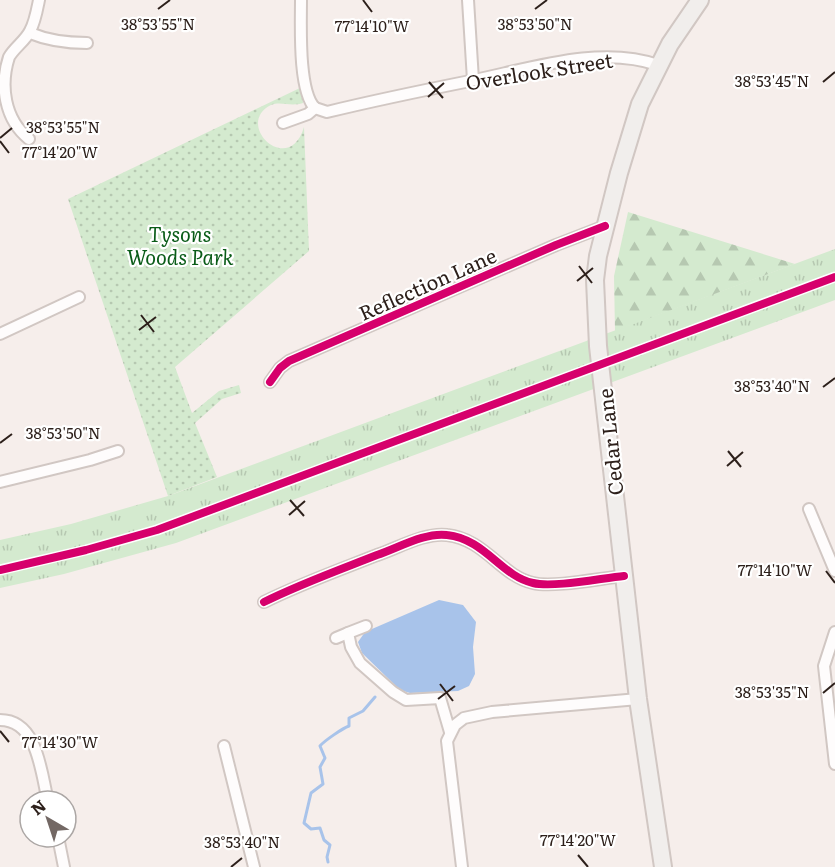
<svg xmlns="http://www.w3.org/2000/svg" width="835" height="867" viewBox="0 0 835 867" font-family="Literata,serif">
  <defs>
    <pattern id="grass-tufts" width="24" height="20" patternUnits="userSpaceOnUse" patternTransform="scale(1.5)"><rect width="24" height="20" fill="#d4eacf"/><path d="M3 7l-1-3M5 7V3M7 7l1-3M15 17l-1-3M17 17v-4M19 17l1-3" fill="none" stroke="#b6c8b1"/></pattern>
    <pattern id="forest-firs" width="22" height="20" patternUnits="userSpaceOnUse" patternTransform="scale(1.5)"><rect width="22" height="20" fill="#d4eacf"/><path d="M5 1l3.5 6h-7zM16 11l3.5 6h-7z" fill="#b6c8b1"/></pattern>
    <pattern id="park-dots" width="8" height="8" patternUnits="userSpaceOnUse" patternTransform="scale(1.5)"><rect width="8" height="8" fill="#d4eacf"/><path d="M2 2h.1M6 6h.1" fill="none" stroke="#b6c8b1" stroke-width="1.8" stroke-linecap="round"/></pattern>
  </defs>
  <rect width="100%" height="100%" fill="#f6eeeb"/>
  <polygon fill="url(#grass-tufts)" points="835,249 835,300 176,543 64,574 0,588 0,540 71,524 168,496"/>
  <polygon fill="url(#forest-firs)" points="628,212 795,264 615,331 614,276"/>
  <path fill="url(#park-dots)" d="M302 87 303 103C290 107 281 101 271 105 233 124 289 178 304 127L309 251 175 367 192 413 219 391 239 385 241 393 222 399 195 423 217 477 168 496 68 199Z"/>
  <polygon fill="#a8c3ea" points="439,600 463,605 476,622 473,647 475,674 469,686 458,691 410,693 400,690 362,653 358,642 365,632"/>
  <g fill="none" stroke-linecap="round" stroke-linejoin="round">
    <path stroke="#a8c3ea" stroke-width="3" d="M328 862 327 857 330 845 324 840 320 828 311 829 304 823 311 793 323 784 320 767 325 758 320 746C324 741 343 728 349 726V718L363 711 375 697"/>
    <g stroke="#d1c7c3" stroke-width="14">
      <g id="minor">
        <path d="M301 0C301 25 298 91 315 108"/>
        <polyline points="468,0 473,80"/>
        <path d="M30 33C49 41 66 43 87 43"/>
        <path d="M315 108 327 112C376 100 425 90 475 80 532 68 601 45 658 65"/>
        <polyline points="283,123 308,114 315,108"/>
        <path d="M29 139C4 119 0 85 9 57 15 47 25 41 30 31 35 22 37 10 39 0"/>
        <polyline points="0,334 79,297"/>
        <polyline points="270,382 280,368 289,361 556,245 605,226"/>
        <polyline points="0,482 90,460 118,451"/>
        <polyline points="809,509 835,571"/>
        <path d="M264 602C300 584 339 570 377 555 398 548 425 532 447 535 485 539 501 576 533 583 553 588 602 578 624 576"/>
        <polyline points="366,626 348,633 351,647 360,663 393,692 406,700 440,698 450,732"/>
        <polyline points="835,632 824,666 835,764"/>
        <polyline points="336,638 348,633"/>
        <path d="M0 720C38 720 41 773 48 801"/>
        <polyline points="224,746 254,867"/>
        <polyline points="58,837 64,867"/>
        <polyline points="462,867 447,741 455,725 464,718 492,712 638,699"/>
      </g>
    </g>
    <g stroke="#d1c7c3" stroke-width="20">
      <polyline id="secondary" points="663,867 638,699 598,346 595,280 598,256 619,173 640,104 670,44 700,0"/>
    </g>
    <use href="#minor" stroke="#fefcfc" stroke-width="10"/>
    <use href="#secondary" stroke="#f1eeec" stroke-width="16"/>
    <g stroke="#fff" stroke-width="11">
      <g id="cycleway">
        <polyline points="270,382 280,368 289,361 556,245 605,226"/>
        <polyline points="0,570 86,550 157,530 835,277"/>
        <path d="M264 602C300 584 339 570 377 555 398 548 425 532 447 535 485 539 501 576 533 583 553 588 602 578 624 576"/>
      </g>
    </g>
    <use href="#cycleway" stroke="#d6006c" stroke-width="8"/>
  </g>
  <path fill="none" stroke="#2d201b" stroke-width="2" d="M363 0 372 12M158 9 170 0M535 9 547 0M429 82 443 98M823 82 835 72M428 97 444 83M0 138 12 128M0 141 9 153M579 266 592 283M577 281 593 268M141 315 154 332M139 330 156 317M823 387 835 378M0 443 12 434M728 451 741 467M727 466 743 452M290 500 304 516M289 515 305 501M826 571 835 583M440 684 453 701M823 693 835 683M438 699 455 686M0 731 9 742M578 855 588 867M231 867 242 858"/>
  <g text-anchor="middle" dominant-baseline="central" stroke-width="4.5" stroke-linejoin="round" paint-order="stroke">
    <g font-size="20" fill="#2d201b" stroke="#fff">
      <text transform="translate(539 70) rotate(-9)">Overlook Street</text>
      <text transform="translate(427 283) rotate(-24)">Reflection Lane</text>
      <text transform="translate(609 442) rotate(-96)">Cedar Lane</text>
    </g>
    <g font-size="20" font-style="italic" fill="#0a5c18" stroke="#fff">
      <text x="180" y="233">Tysons<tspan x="180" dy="23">Woods Park</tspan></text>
    </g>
  </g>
  <g font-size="15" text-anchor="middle" fill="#2d201b" stroke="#fff" stroke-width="4.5" stroke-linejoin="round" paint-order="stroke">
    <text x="158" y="30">38°53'55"N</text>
    <text x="535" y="30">38°53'50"N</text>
    <text x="372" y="32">77°14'10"W</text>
    <text x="772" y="87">38°53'45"N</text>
    <text x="63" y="133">38°53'55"N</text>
    <text x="60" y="158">77°14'20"W</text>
    <text x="772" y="392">38°53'40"N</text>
    <text x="63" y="439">38°53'50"N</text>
    <text x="775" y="576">77°14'10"W</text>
    <text x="772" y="698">38°53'35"N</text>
    <text x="60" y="748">77°14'30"W</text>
    <text x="578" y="846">77°14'20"W</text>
    <text x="242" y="848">38°53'40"N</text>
  </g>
  <g transform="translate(48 819) rotate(321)"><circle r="28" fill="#ffffff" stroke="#aba6a4" stroke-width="1.5"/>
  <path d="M0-4.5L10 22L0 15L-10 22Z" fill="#736864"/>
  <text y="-9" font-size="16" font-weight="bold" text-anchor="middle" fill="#2d201b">N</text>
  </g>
</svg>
